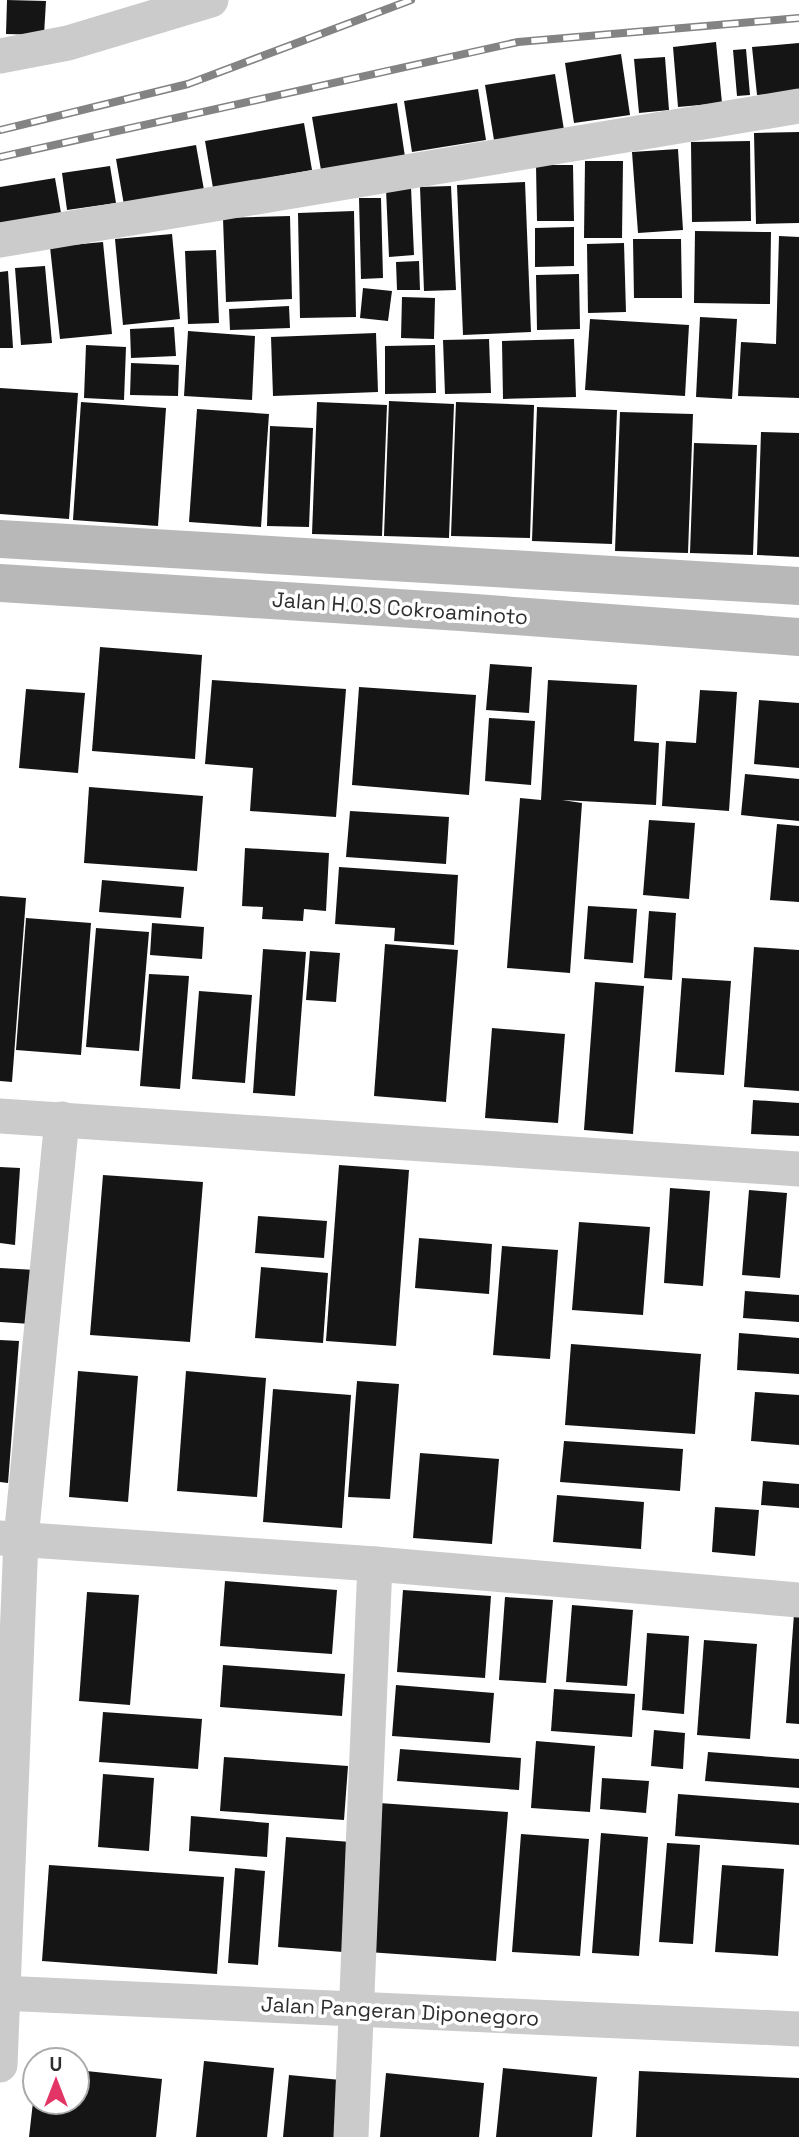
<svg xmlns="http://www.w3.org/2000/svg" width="799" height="2137" viewBox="0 0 799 2137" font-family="'Space Grotesk',sans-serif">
  <rect width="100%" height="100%" fill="#fff"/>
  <g fill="#151515">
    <polygon points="7,0 46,1 44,35 6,34"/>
    <polygon points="716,42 722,103 678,107 673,47"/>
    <polygon points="799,43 799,92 757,95 752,47"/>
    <polygon points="746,49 750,95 737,96 733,50"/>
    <polygon points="621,54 630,115 574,123 565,63"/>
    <polygon points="665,57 669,110 639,113 634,59"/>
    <polygon points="555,74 564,130 494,140 485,85"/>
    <polygon points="478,89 486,140 412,152 404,101"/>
    <polygon points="397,103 405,157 321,170 312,117"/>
    <polygon points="304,123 312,170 213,188 205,141"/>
    <polygon points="799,132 799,223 756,224 754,133"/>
    <polygon points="750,141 751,221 692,222 691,142"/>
    <polygon points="196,145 204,190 124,205 116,159"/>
    <polygon points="678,149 683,230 638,233 632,152"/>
    <polygon points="585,161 623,161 622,238 584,238"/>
    <polygon points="536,165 573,165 574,221 537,221"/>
    <polygon points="110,166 116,203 67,210 62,173"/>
    <polygon points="55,178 61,213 0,223 0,187"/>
    <polygon points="525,182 531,332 463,335 457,185"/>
    <polygon points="451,186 456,290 424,291 420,187"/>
    <polygon points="411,187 414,255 389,257 386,189"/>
    <polygon points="359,198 381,198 383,278 361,279"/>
    <polygon points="354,211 356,317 300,318 298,213"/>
    <polygon points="290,216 292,299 226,302 223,218"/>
    <polygon points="574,227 574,266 535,267 535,228"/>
    <polygon points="695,231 771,232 770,304 694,303"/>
    <polygon points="172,234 180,319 123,325 115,239"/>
    <polygon points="779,236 799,237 799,398 738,396 741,342 776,344"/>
    <polygon points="633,239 681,239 682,298 634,298"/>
    <polygon points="103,242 112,334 60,339 50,247"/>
    <polygon points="624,243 626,312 588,313 587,244"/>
    <polygon points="216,250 219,323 188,324 185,251"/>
    <polygon points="419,261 420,290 397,290 396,262"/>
    <polygon points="45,266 52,343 21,345 15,268"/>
    <polygon points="8,271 13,348 0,348 0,272"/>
    <polygon points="579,274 580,329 537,330 536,275"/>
    <polygon points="363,288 392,291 388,321 360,318"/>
    <polygon points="402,297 435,298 434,339 401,338"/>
    <polygon points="289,306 290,328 230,330 229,309"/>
    <polygon points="700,317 737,319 732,399 696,397"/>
    <polygon points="590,319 689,325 685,396 585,390"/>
    <polygon points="174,327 176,356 131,358 130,329"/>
    <polygon points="188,331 255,336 252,400 184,396"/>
    <polygon points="376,333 378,392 273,396 271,337"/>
    <polygon points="489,339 491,393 445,394 443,340"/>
    <polygon points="574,339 576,397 503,399 502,341"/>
    <polygon points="86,345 126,347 124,400 84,398"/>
    <polygon points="435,345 436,393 385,394 385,346"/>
    <polygon points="131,363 179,365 178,396 130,395"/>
    <polygon points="0,388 78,393 69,519 0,514"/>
    <polygon points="389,401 454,404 449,538 384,536"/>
    <polygon points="81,402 166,408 158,526 73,520"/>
    <polygon points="317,402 387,405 382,536 312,534"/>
    <polygon points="456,402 534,405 530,538 451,536"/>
    <polygon points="537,407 617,410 612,544 532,541"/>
    <polygon points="197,409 269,414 261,527 189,522"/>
    <polygon points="620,412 693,414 688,553 615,551"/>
    <polygon points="270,426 313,428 309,527 267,526"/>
    <polygon points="761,432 799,433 799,557 757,555"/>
    <polygon points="694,443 757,445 753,555 690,553"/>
    <polygon points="100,647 202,655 195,759 92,751"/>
    <polygon points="490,664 532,667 529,713 486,710"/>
    <polygon points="212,680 346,689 336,817 250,811 253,768 205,764"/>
    <polygon points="548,680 637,685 634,741 659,743 656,805 562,800 582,803 570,973 507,968 520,798 541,800"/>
    <polygon points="359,687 476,695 469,795 352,785"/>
    <polygon points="26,689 85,693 78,773 19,768"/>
    <polygon points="700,690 737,692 729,811 662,806 666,741 696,743"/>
    <polygon points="759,700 799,703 799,768 754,764"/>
    <polygon points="489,718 535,721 531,785 485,781"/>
    <polygon points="745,774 799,779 799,821 741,815"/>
    <polygon points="89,787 203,796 197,871 84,863"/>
    <polygon points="350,811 449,817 446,864 346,857"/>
    <polygon points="649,820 695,823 689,899 643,895"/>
    <polygon points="777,824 799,826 799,902 770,900"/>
    <polygon points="245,848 329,853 326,911 304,909 303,921 262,919 263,907 242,906"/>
    <polygon points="339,867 458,875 454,945 394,941 395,928 335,924"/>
    <polygon points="102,880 184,887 181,918 99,912"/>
    <polygon points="0,896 26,898 12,1082 0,1081"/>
    <polygon points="588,906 637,909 633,963 584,959"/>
    <polygon points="649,911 676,913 672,980 644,978"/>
    <polygon points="26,918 91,923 81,1055 16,1050"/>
    <polygon points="152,923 204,927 202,959 150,955"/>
    <polygon points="96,928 149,932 139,1051 86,1047"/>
    <polygon points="385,944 458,950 446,1102 374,1096"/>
    <polygon points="754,947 799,950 799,1091 744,1087"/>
    <polygon points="263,949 306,952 295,1096 253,1093"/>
    <polygon points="310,951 340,953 336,1002 306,1000"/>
    <polygon points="149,974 189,976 180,1089 140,1086"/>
    <polygon points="682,978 731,981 724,1075 675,1072"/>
    <polygon points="595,982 644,986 633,1134 584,1130"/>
    <polygon points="199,991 252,995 245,1083 192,1079"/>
    <polygon points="492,1028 565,1034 558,1123 485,1118"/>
    <polygon points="753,1100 799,1103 799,1136 751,1134"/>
    <polygon points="339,1165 409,1170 396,1346 326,1341"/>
    <polygon points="0,1167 20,1168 15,1245 0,1243"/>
    <polygon points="103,1175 203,1182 190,1342 90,1335"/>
    <polygon points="670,1188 710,1191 703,1286 664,1283"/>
    <polygon points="749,1190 787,1193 780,1278 742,1275"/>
    <polygon points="258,1216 327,1221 324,1258 255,1253"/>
    <polygon points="579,1222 650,1227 643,1315 572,1310"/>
    <polygon points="419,1238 492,1244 489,1294 415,1288"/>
    <polygon points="502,1246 558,1250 550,1359 493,1355"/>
    <polygon points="261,1267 328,1273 323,1343 255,1338"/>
    <polygon points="0,1268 36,1270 31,1324 0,1322"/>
    <polygon points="745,1291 799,1295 799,1322 743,1318"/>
    <polygon points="739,1333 799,1338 799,1374 737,1370"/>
    <polygon points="0,1340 19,1341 8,1483 0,1482"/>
    <polygon points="571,1344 701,1354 695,1434 565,1425"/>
    <polygon points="78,1371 138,1376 128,1502 69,1497"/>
    <polygon points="186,1371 266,1378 257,1497 177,1491"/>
    <polygon points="357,1381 399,1384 390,1499 348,1497"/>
    <polygon points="273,1389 351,1395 342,1528 263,1522"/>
    <polygon points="755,1392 799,1395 799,1445 751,1441"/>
    <polygon points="564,1441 683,1449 680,1491 560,1482"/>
    <polygon points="420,1453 499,1459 492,1544 413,1538"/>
    <polygon points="763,1481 799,1484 799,1508 761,1505"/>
    <polygon points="557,1495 644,1502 641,1549 553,1542"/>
    <polygon points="715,1507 759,1510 755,1556 712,1552"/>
    <polygon points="225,1581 337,1590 332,1654 220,1646"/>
    <polygon points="403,1590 491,1596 485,1678 397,1672"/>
    <polygon points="87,1592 139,1595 130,1705 79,1701"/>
    <polygon points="505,1597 553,1600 546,1683 499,1680"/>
    <polygon points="572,1605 633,1610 627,1686 566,1682"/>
    <polygon points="794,1614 799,1615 799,1724 786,1723"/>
    <polygon points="647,1633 689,1636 684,1714 642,1710"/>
    <polygon points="704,1640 757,1644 750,1739 697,1735"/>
    <polygon points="223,1665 345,1674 342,1716 220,1707"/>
    <polygon points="396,1685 494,1693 490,1743 392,1736"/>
    <polygon points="554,1689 635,1694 632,1737 551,1731"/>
    <polygon points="103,1712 202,1719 198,1769 99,1762"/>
    <polygon points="654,1730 685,1733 683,1769 651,1766"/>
    <polygon points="536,1741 595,1746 590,1812 531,1808"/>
    <polygon points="400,1749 521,1758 519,1790 397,1781"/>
    <polygon points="708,1752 799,1759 799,1788 705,1781"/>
    <polygon points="224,1757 348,1766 344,1820 220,1811"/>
    <polygon points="103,1774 154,1778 149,1851 98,1847"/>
    <polygon points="602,1778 649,1781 646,1813 600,1809"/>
    <polygon points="678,1794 799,1803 799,1845 675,1836"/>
    <polygon points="379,1803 508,1812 496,1961 368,1952"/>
    <polygon points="191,1816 269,1823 267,1857 189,1851"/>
    <polygon points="601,1833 648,1837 639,1956 592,1953"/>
    <polygon points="521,1834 589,1839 580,1956 512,1952"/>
    <polygon points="286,1837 351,1842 343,1952 278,1947"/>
    <polygon points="667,1843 700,1845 693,1944 659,1942"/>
    <polygon points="49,1865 224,1877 217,1974 42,1961"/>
    <polygon points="722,1865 784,1869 778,1956 715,1952"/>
    <polygon points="235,1868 265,1871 258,1965 228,1963"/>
    <polygon points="204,2061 274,2068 267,2137 196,2137"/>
    <polygon points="503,2068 597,2077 592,2137 496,2137"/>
    <polygon points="77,2070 162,2079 156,2137 29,2137 33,2102 77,2102"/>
    <polygon points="639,2071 799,2078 799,2137 636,2137"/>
    <polygon points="386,2073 484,2083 479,2137 380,2137"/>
    <polygon points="289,2075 351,2081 346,2137 283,2137"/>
  </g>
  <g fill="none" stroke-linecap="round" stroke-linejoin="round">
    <g stroke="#cbcbcb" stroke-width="35">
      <polyline points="0,56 68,43 211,0"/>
      <polyline points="0,240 799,106"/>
      <polyline points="0,1116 799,1169"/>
      <polyline points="0,1538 375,1564 799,1600"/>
      <polyline points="0,1993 799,2029"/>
      <polyline points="0,2065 21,1539 62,1119"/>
      <polyline points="351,2137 375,1564"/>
    </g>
    <g stroke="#b8b8b8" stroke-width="38">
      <polyline points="0,539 799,586"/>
      <polyline points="0,583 461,612 799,637"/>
    </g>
    <g stroke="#838383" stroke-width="8">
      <g id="rail">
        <polyline points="0,130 188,84 411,0"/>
        <polyline points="0,157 518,42 799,18"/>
      </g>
    </g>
    <use href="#rail" stroke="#fff" stroke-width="5" stroke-dasharray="16" stroke-linecap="butt"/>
  </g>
  <g text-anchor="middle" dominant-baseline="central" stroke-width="7" stroke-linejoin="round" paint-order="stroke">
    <g font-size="21" fill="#2e2e2e" stroke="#fff">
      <text transform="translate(400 608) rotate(4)">Jalan H.O.S Cokroaminoto</text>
      <text transform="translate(400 2011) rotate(3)">Jalan Pangeran Diponegoro</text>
    </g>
  </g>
  <g transform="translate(56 2081)"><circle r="33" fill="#ffffff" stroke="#ababab" stroke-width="2"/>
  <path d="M0-5L12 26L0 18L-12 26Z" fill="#e23465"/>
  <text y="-10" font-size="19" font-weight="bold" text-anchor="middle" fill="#2e2e2e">U</text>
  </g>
</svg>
